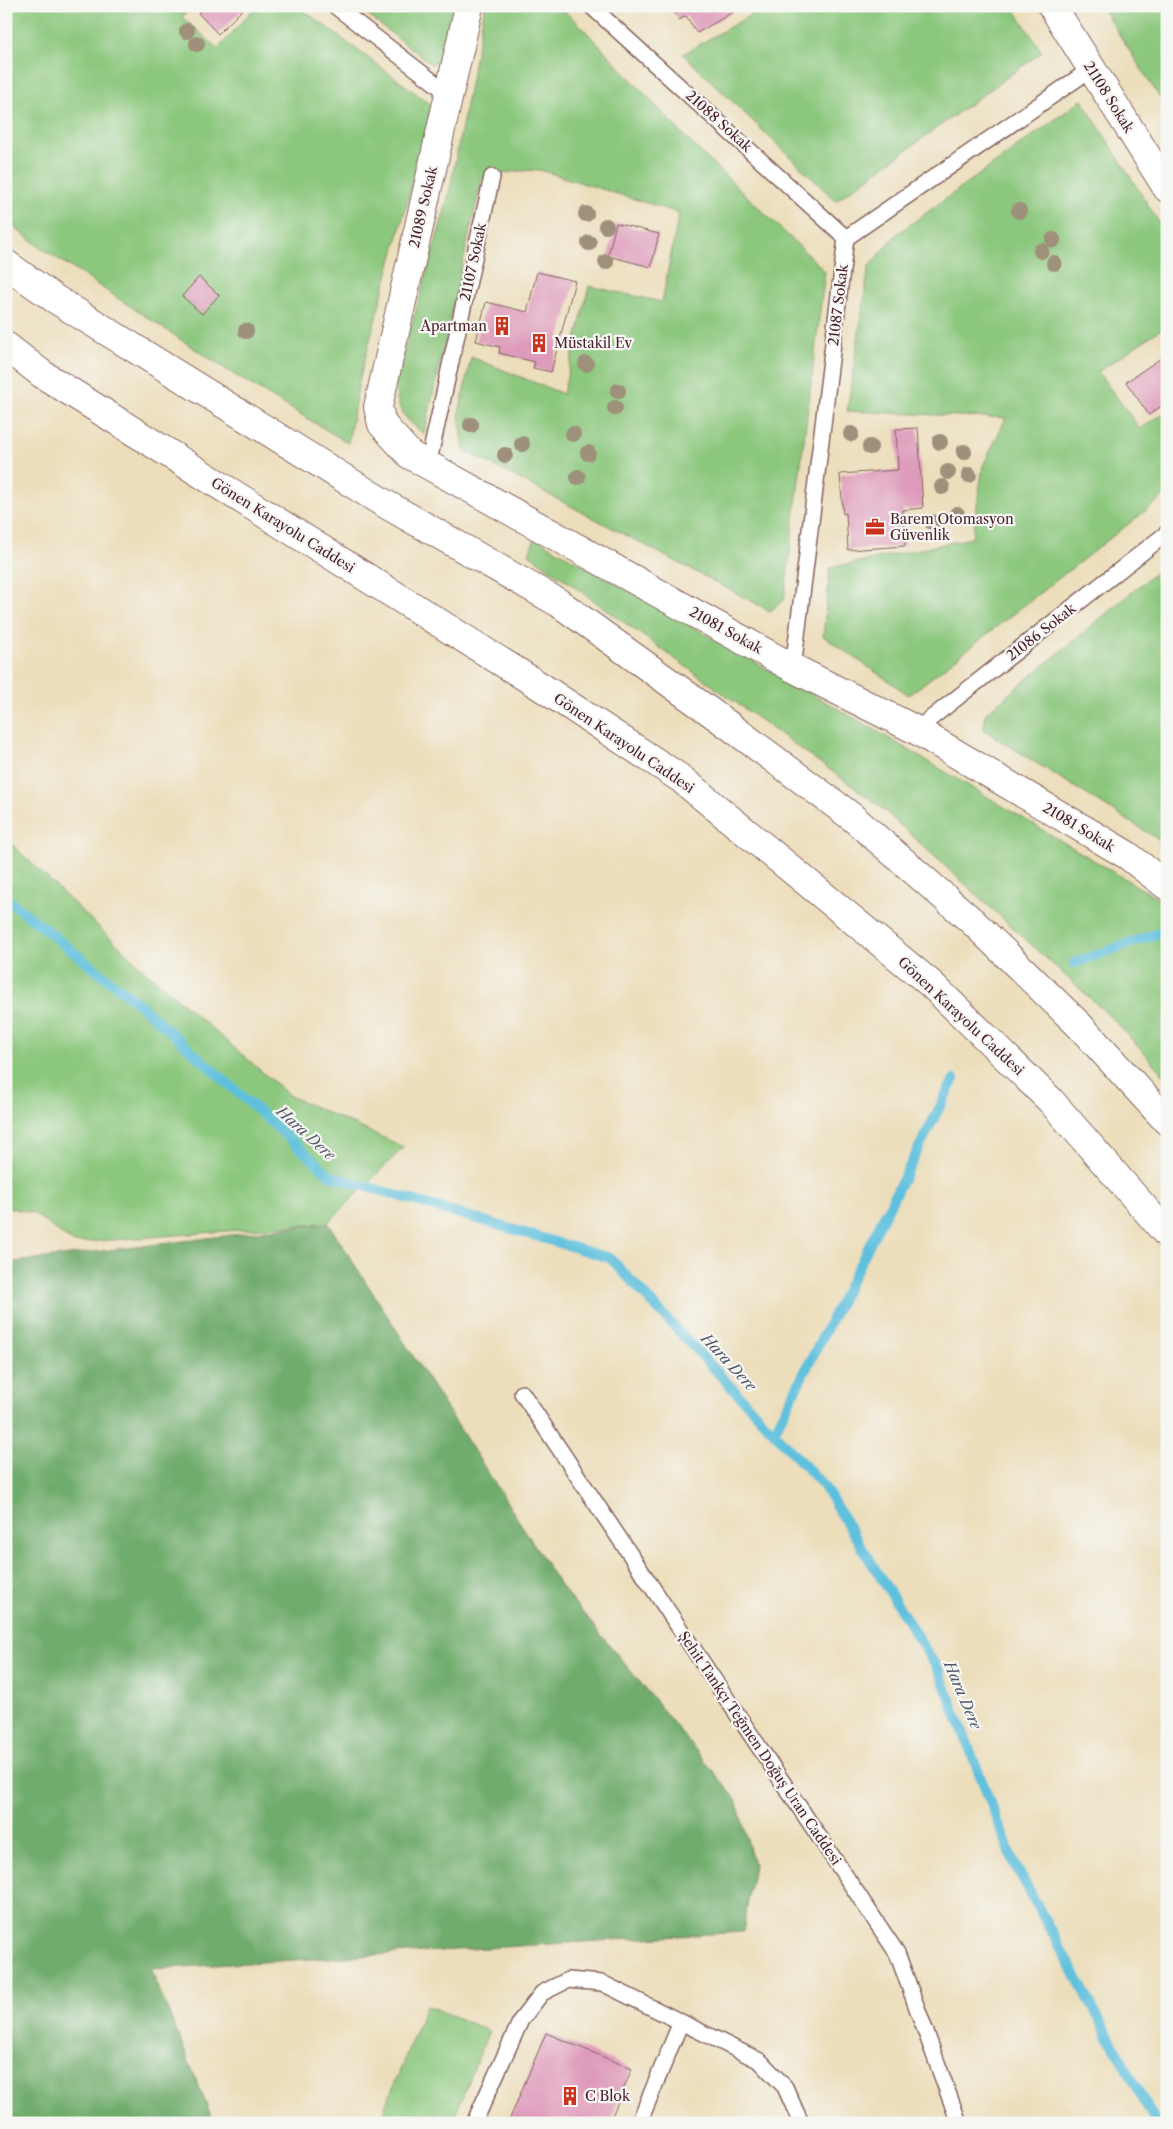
<svg xmlns="http://www.w3.org/2000/svg" width="1173" height="2129" viewBox="0 0 1173 2129" font-family="'Libre Caslon Text',serif">
  <rect width="100%" height="100%" fill="#f6f6f2"/>
  <filter id="ink" filterUnits="userSpaceOnUse"><feTurbulence type="fractalNoise" baseFrequency=".02" numOctaves="2"/><feDisplacementMap in="SourceGraphic" scale="10" xChannelSelector="R" yChannelSelector="G"/><feConvolveMatrix kernelMatrix="1 2 1 2 8 2 1 2 1" color-interpolation-filters="sRGB"/></filter>
  <filter id="wash" filterUnits="userSpaceOnUse"><feTurbulence type="fractalNoise" baseFrequency=".0096" numOctaves="4" result="noise"/><feDisplacementMap in="SourceGraphic" scale="20" xChannelSelector="R" yChannelSelector="G"/><feGaussianBlur stdDeviation="1.12" result="paint"/><feColorMatrix in="noise" values="0 0 0 0 0 0 0 0 0 0 0 0 0 0 0 0 0 1.4 0 .05"/><feComposite in="paint" operator="in"/></filter>
  <g filter="url(#wash)">
    <rect width="100%" height="100%" fill="#ecdebb"/>
    <g fill="#8bc77d" stroke="#6a7354">
      <polygon points="6,6 192,6 182,17 218,49 256,6 298,6 433,106 360,377 348,443 230,372 37,245 6,220"/>
      <polygon points="356,6 454,6 448,56 431,64"/>
      <polygon points="485,6 558,6 578,23 690,142 825,271 784,600 770,611 464,450 459,414 471,357 563,394 589,286 662,302 679,213 540,170 517,171 482,178 424,434 408,420 400,409 395,389 406,344 448,199"/>
      <polygon points="750,6 1012,6 1042,52 836,201 683,54 754,13"/>
      <polygon points="1101,6 1167,6 1167,109"/>
      <polygon points="1082,100 1167,235 1167,325 1098,372 1140,429 1167,411 1167,494 909,695 823,636 830,568 972,538 983,466 1006,418 847,411 869,266 897,234"/>
      <polygon points="535,538 870,727 1167,904 1167,1079 1114,1020 876,803 529,554"/>
      <polygon points="1167,563 1167,845 984,730 985,714"/>
      <polygon points="6,839 144,970 290,1096 404,1147 328,1223 74,1243 33,1213 6,1207"/>
      <polygon points="426,2005 489,2031 452,2123 400,2123 382,2115"/>
    </g>
    <polygon fill="#70ac6c" stroke="#5d664c" points="328,1223 560,1585 736,1799 754,1864 743,1932 151,1969 214,2123 6,2123 6,1263"/>
    <g fill="none" stroke-linecap="round" stroke-linejoin="round">
      <g stroke="#5fc0dd" stroke-width="10">
        <polyline points="6,898 139,1004 331,1176 610,1258 823,1485 940,1673 1014,1863 1156,2123"/>
        <polyline points="1074,963 1167,930"/>
        <polyline points="774,1432 954,1079"/>
      </g>
    </g>
    <g id="blocks">
      <g fill="#de9aba">
        <polygon points="205,6 246,6 218,34 198,13"/>
        <polygon points="671,6 730,6 733,12 697,33 686,16 679,20"/>
        <polygon points="616,223 659,234 651,267 608,256"/>
        <polygon points="537,272 575,281 551,372 533,368 535,362 499,353 500,347 476,341 486,302 527,312"/>
        <polygon points="199,277 219,295 202,314 182,296"/>
        <polygon points="1167,354 1167,402 1149,415 1126,382"/>
        <polygon points="918,428 923,508 903,510 905,546 848,550 846,513 843,514 840,474 898,470 896,429"/>
        <polygon points="546,2033 632,2069 609,2123 508,2123"/>
      </g>
    </g>
  </g>
  <g filter="url(#ink)">
    <use href="#blocks" fill-opacity="0" stroke="#83625d" stroke-width="1"/>
    <g fill="none" stroke-linecap="round" stroke-linejoin="round">
      <g stroke="#83625d" stroke-width="18">
        <g id="lane">
          <polyline points="335,6 449,94"/>
          <polyline points="591,6 846,238"/>
          <polyline points="428,465 492,177"/>
          <polyline points="793,668 846,238 1091,69"/>
          <polyline points="916,730 1167,533"/>
          <polyline points="522,1393 897,1953 959,2123"/>
          <polyline points="474,2123 521,2020 542,1993 568,1980 602,1983 760,2061 785,2087 801,2123"/>
          <polyline points="639,2123 681,2022"/>
        </g>
      </g>
      <g stroke="#83625d" stroke-width="30">
        <g id="street">
          <polyline points="469,6 378,407 382,424 410,455 793,668 916,730 1127,855 1167,886"/>
          <polyline points="1052,6 1167,188"/>
        </g>
      </g>
      <g stroke="#83625d" stroke-width="30">
        <g id="highway">
          <polyline points="6,264 55,299 382,502 559,603 727,724 852,817 973,922 1079,1025 1167,1121"/>
          <polyline points="6,346 42,374 543,688 680,778 931,984 1050,1100 1167,1234"/>
        </g>
      </g>
      <use href="#lane" stroke="#fff" stroke-width="15"/>
      <use href="#street" stroke="#fff" stroke-width="28"/>
      <use href="#highway" stroke="#fff" stroke-width="28"/>
    </g>
    <g fill="#9e907a">
      <circle cx="187" cy="31" r="8"/>
      <circle cx="197" cy="44" r="8"/>
      <circle cx="1019" cy="211" r="8"/>
      <circle cx="586" cy="214" r="8"/>
      <circle cx="606" cy="226" r="8"/>
      <circle cx="1053" cy="240" r="8"/>
      <circle cx="589" cy="243" r="8"/>
      <circle cx="1041" cy="251" r="8"/>
      <circle cx="606" cy="262" r="8"/>
      <circle cx="1054" cy="263" r="8"/>
      <circle cx="246" cy="331" r="8"/>
      <circle cx="586" cy="364" r="8"/>
      <circle cx="618" cy="391" r="8"/>
      <circle cx="615" cy="408" r="8"/>
      <circle cx="471" cy="425" r="8"/>
      <circle cx="573" cy="434" r="8"/>
      <circle cx="851" cy="434" r="8"/>
      <circle cx="940" cy="442" r="8"/>
      <circle cx="522" cy="444" r="8"/>
      <circle cx="870" cy="447" r="8"/>
      <circle cx="964" cy="452" r="8"/>
      <circle cx="588" cy="453" r="8"/>
      <circle cx="505" cy="455" r="8"/>
      <circle cx="948" cy="472" r="8"/>
      <circle cx="969" cy="475" r="8"/>
      <circle cx="578" cy="477" r="8"/>
      <circle cx="942" cy="487" r="8"/>
      <circle cx="957" cy="514" r="8"/>
      <circle cx="932" cy="522" r="8"/>
    </g>
  </g>
  <defs>
    <g id="building-bare" transform="scale(1.5)"><path d="M-4-6H4V6H1V3H-1V6H-4ZM-2.5-4.3h1.7v1.8h-1.7ZM.8-4.3h1.7v1.8H.8ZM-2.5-1h1.7V.8h-1.7ZM.8-1h1.7V.8H.8Z" fill="#c8321e" stroke="#f6f6f2" stroke-width="2.5" paint-order="stroke"/></g>
    <g id="office-bare" transform="scale(1.5)"><path d="M-6-3h4V-5.5h4V-3h4V5H-6ZM-1-4.5V-3h2v-1.5ZM-6 0V1H6V0Z" fill="#c8321e" stroke="#f6f6f2" stroke-width="2.5" paint-order="stroke"/></g>
  </defs>
  <g fill-rule="evenodd">
    <use href="#building-bare" x="502" y="326"/>
    <use href="#building-bare" x="539" y="343"/>
    <use href="#office-bare" x="875" y="527"/>
    <use href="#building-bare" x="570" y="2096"/>
  </g>
  <g text-anchor="middle" dominant-baseline="central" stroke-width="4.5" stroke-linejoin="round" paint-order="stroke">
    <g font-size="14" fill="#4a1f2b" stroke="#f6f6f2">
      <text transform="translate(1109 97) rotate(58)">21108 Sokak</text>
      <text transform="translate(719 121) rotate(42)">21088 Sokak</text>
      <text transform="translate(423 207) rotate(-77)">21089 Sokak</text>
      <text transform="translate(473 262) rotate(-78)">21107 Sokak</text>
      <text transform="translate(838 305) rotate(-83)">21087 Sokak</text>
      <text transform="translate(283 525) rotate(32)">Gönen Karayolu Caddesi</text>
      <text transform="translate(726 630) rotate(29)">21081 Sokak</text>
      <text transform="translate(1041 632) rotate(-38)">21086 Sokak</text>
      <text transform="translate(624 743) rotate(34)">Gönen Karayolu Caddesi</text>
      <text transform="translate(1079 827) rotate(31)">21081 Sokak</text>
      <text transform="translate(961 1016) rotate(43)">Gönen Karayolu Caddesi</text>
      <text transform="translate(760 1748) rotate(56)">Şehit Tankçı Teğmen Doğuş Uran Caddesi</text>
    </g>
    <g font-size="14" fill="#4a1f2b" stroke="#f6f6f2" text-anchor="start">
      <text x="487" y="326" text-anchor="end">Apartman</text>
      <text x="554" y="343">Müstakil Ev</text>
      <text x="890" y="519">Barem Otomasyon<tspan x="890" dy="16">Güvenlik</tspan></text>
      <text x="585" y="2096">C Blok</text>
    </g>
    <g font-size="15" font-style="italic" fill="#515769" stroke="#f6f6f2">
      <text transform="translate(306 1133) rotate(42)">Hara Dere</text>
      <text transform="translate(729 1362) rotate(47)">Hara Dere</text>
      <text transform="translate(963 1695) rotate(67)">Hara Dere</text>
    </g>
  </g>
  <rect width="1173" height="2129" fill="none" stroke="#f6f6f2" stroke-width="25"/>
</svg>
